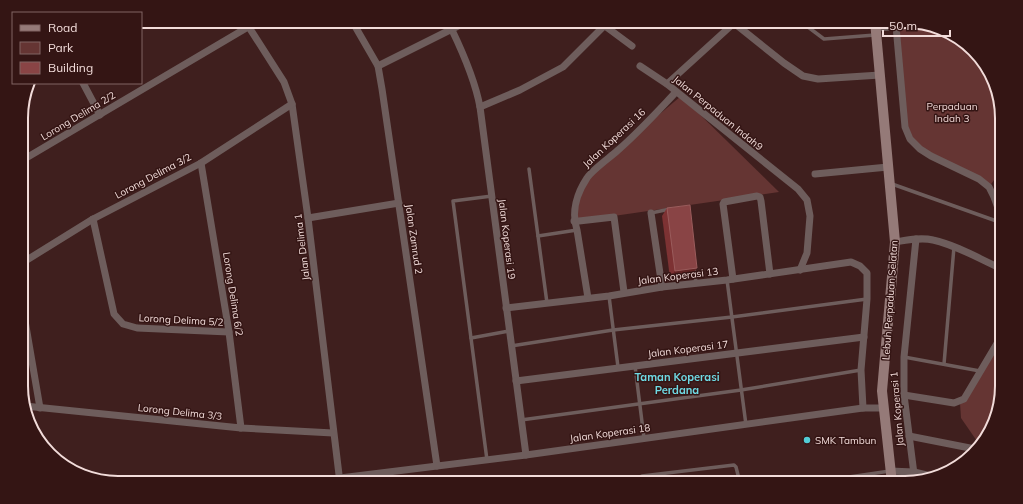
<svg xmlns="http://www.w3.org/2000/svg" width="1023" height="504" viewBox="0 0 1023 504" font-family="Mulish,sans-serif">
  <rect width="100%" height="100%" fill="#3f1f1e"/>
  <g fill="#653533">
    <polygon points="924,25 948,31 982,59 1001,105 1001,174 997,176 989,187 920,149 905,127 896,26"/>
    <polygon points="681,96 779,192 579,221 574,213 587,176"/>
    <polygon points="994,353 1002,358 1002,387 992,429 979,444 961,418 960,403"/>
  </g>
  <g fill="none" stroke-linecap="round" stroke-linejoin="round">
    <g stroke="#6e5d5c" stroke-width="3.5">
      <polyline points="800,21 824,39 875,35"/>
      <polyline points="529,169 547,303"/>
      <polyline points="892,184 1002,223"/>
      <polyline points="651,213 670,209"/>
      <polyline points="538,236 577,230"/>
      <polyline points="694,268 696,283"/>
      <polyline points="727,280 746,425"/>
      <polyline points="609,296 618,367"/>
      <polyline points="471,338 509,331"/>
      <polyline points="511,346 613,330 732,317 867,299"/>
      <polyline points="904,357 980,371"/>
      <polyline points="944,364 954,247"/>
      <polyline points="635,366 644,438"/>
      <polyline points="521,420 741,390 861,370"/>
      <polyline points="487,460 453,201 492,196"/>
      <polyline points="642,476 734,465 736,467 740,483"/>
      <polyline points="808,483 890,471"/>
    </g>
    <g stroke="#6e5d5c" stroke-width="7">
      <polyline points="245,21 284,82 292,104 308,218 340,483"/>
      <polyline points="352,21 378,66 382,89 437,466"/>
      <polyline points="605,26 632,46"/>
      <polyline points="896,26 905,127 910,139 920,149 931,156 979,179 989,187 994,197 1002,219"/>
      <polyline points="876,28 921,25"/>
      <path d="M452 30C464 55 475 80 480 107L526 455"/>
      <polyline points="378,66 468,21"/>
      <polyline points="640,66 667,84 798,189 807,200 810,216 807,253 800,270"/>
      <polyline points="83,83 100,115"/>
      <polyline points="667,84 734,23 784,63 803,76 818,79 880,75"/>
      <polyline points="480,107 520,90 563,67 609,21"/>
      <polyline points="21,161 248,27"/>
      <polyline points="201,163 229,332 241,428"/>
      <polyline points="815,174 888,167"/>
      <polyline points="651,213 662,287"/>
      <polyline points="308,218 399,203"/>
      <polyline points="93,219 114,314 123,324 137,328 229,332"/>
      <polyline points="574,221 579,221 614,217 624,292"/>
      <path d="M895 242C907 240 921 237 933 240 956 245 980 259 1002 269"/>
      <polyline points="22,263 93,219 201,163 292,104"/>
      <polyline points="733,279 723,204 724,202 757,196 760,197 761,201 770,274"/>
      <path d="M588 298 577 230C571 212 577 193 587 178 592 170 609 158 617 151 638 133 657 112 676 92"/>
      <polyline points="22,303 40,408"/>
      <polyline points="506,308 609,296 662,287 727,280 851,262 860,266 867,273 867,299 861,370 863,408"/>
      <polyline points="994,349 1002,355"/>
      <polyline points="516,381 864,337"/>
      <polyline points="904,395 954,403 964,399 1002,335"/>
      <polyline points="25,406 241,428 333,433"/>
      <polyline points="909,436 975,449"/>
      <polyline points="890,471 914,472 931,476"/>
      <polyline points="340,478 526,455 863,408 883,408"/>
      <polyline points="915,482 904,395 904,357 916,239"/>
    </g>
    <polyline stroke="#957a78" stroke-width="10" points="875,21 895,242 882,391 892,483"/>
  </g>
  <polygon fill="#7d3233" points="667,208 692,276 670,278 662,216"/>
  <polygon fill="#5f2323" points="697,268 692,276 670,278 675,271"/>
  <polygon fill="#894445" stroke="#9a5c5c" points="690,205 697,268 675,271 667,208"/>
  <circle fill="#52ccd6" stroke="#341514" stroke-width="1.5" cx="807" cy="440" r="4"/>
  <g text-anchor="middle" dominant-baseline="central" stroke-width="3" stroke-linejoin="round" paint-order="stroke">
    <g font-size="10" fill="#f0d7d5" stroke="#341514">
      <text x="952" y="106">Perpaduan<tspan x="952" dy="12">Indah 3</tspan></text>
    </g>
    <g font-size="10" fill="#f2dcda" stroke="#341514">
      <text transform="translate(718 113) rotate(39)">Jalan Perpaduan Indah9</text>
      <text transform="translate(78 116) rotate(-31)">Lorong Delima 2/2</text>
      <text transform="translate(614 138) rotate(-43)">Jalan Koperasi 16</text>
      <text transform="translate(153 176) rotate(-28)">Lorong Delima 3/2</text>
      <text transform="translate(414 239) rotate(82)">Jalan Zamrud 2</text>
      <text transform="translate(507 239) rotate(83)">Jalan Koperasi 19</text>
      <text transform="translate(302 247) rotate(-97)">Jalan Delima 1</text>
      <text transform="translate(678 276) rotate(-7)">Jalan Koperasi 13</text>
      <text transform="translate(233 294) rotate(81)">Lorong Delima 6/2</text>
      <text transform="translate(890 300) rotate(-86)">Lebuh Perpaduan Selatan</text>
      <text transform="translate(181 320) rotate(3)">Lorong Delima 5/2</text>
      <text transform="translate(688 349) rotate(-7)">Jalan Koperasi 17</text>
      <text transform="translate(897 409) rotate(-95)">Jalan Koperasi 1</text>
      <text transform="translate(180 412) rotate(6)">Lorong Delima 3/3</text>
      <text transform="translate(610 433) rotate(-8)">Jalan Koperasi 18</text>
    </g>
    <g font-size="10" fill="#f2dcda" stroke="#341514" text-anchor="start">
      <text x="815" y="440">SMK Tambun</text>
    </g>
    <g font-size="11" font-weight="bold" fill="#6fdae4" stroke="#341514">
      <text x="677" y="377">Taman Koperasi<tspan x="677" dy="13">Perdana</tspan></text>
    </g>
  </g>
  <path d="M0 0H1023V504H0ZM118 28H905A90 90 0 0 1 995 118V386A90 90 0 0 1 905 476H118A90 90 0 0 1 28 386V118A90 90 0 0 1 118 28Z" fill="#341514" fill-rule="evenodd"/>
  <path fill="none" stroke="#f2dcda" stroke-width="2" d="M118 28H905A90 90 0 0 1 995 118V386A90 90 0 0 1 905 476H118A90 90 0 0 1 28 386V118A90 90 0 0 1 118 28Z"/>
  <rect x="12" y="12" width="130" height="72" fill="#341514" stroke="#806563"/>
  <rect x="20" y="25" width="20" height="6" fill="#957a78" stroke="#806563"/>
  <text x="48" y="32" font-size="12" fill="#f2dcda">Road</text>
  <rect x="20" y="42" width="20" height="12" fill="#653533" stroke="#806563"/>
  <text x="48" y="52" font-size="12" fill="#f2dcda">Park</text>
  <rect x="20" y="62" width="20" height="12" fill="#894445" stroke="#806563"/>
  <text x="48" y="72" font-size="12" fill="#f2dcda">Building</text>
  <path d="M883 30v6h67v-6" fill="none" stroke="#f2dcda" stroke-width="2"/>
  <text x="889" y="30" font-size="12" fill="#f2dcda" stroke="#341514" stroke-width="3" paint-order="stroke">50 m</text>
</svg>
